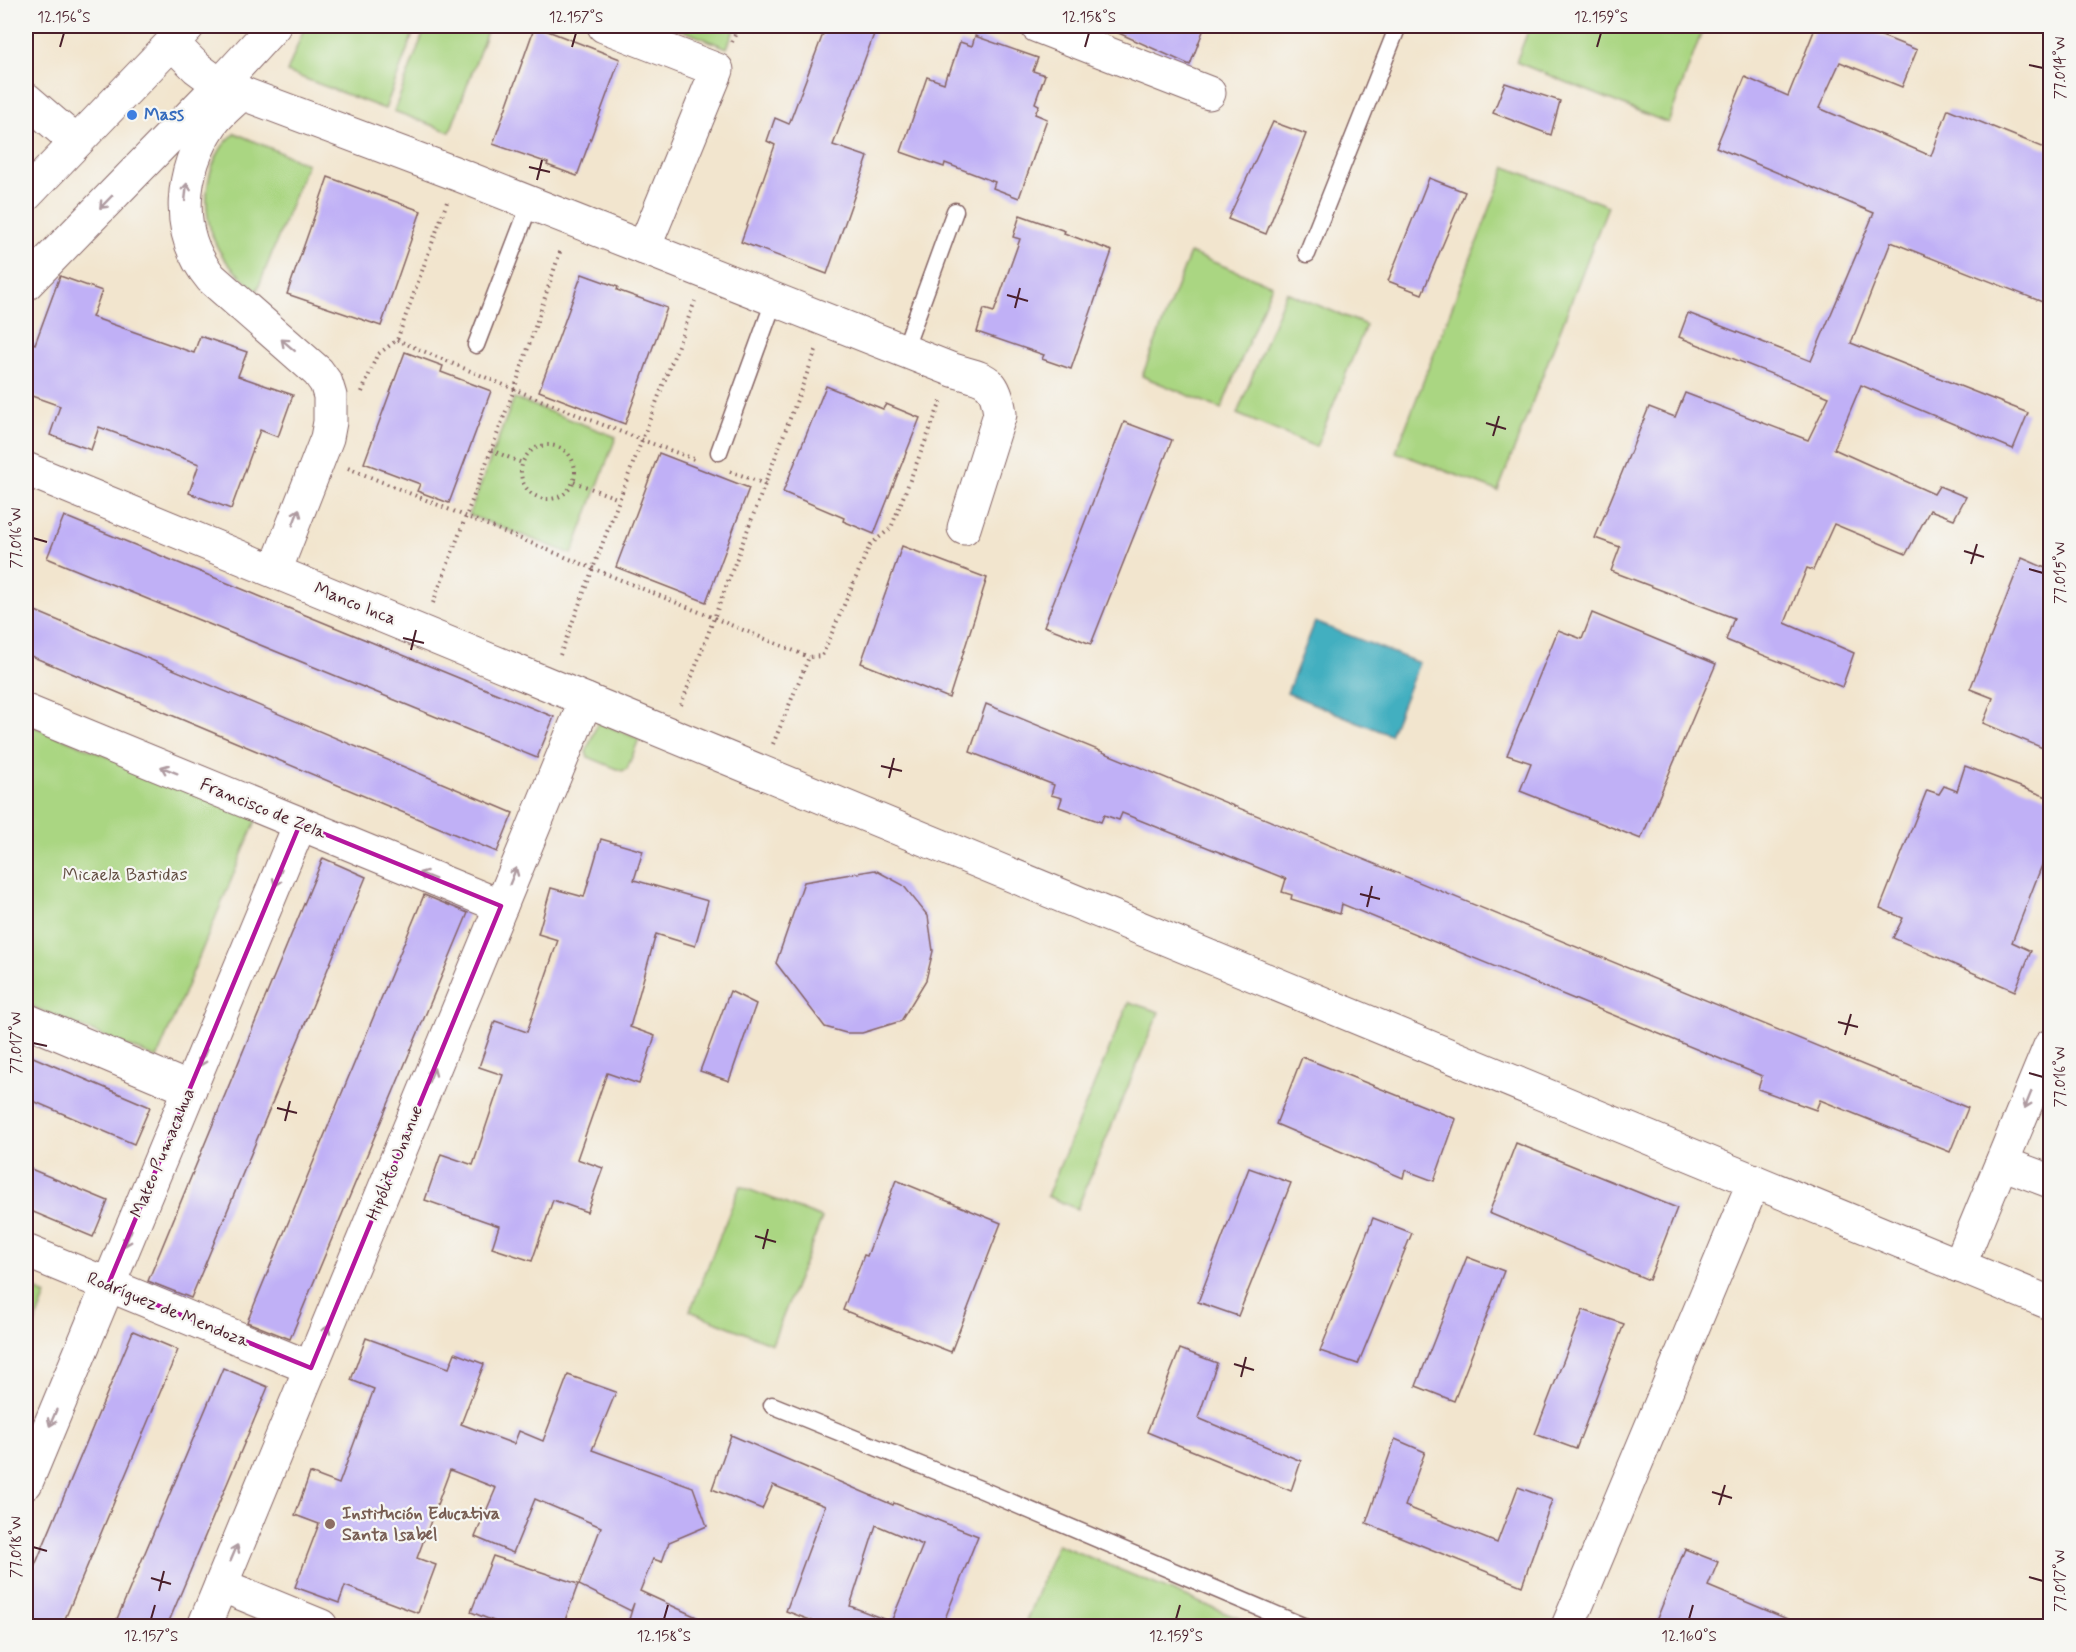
<svg xmlns="http://www.w3.org/2000/svg" width="2076" height="1652" viewBox="0 0 2076 1652" font-family="Mynerve,sans-serif">
  <rect width="100%" height="100%" fill="#f6f6f2"/>
  <filter id="ink" filterUnits="userSpaceOnUse"><feTurbulence type="fractalNoise" baseFrequency=".0167" numOctaves="2"/><feDisplacementMap in="SourceGraphic" scale="12" xChannelSelector="R" yChannelSelector="G"/><feConvolveMatrix kernelMatrix="1 2 1 2 8 2 1 2 1" color-interpolation-filters="sRGB"/></filter>
  <filter id="wash" filterUnits="userSpaceOnUse"><feTurbulence type="fractalNoise" baseFrequency=".008" numOctaves="4" result="noise"/><feDisplacementMap in="SourceGraphic" scale="24" xChannelSelector="R" yChannelSelector="G"/><feGaussianBlur stdDeviation="1.35" result="paint"/><feColorMatrix in="noise" values="0 0 0 0 0 0 0 0 0 0 0 0 0 0 0 0 0 1.4 0 .05"/><feComposite in="paint" operator="in"/></filter>
  <g filter="url(#wash)">
    <rect width="100%" height="100%" fill="#f2e5ce"/>
    <g fill="#aad682" stroke="#7a7a56" stroke-width="1.5">
      <polygon points="305,26 416,26 385,109 287,72"/>
      <polygon points="426,26 489,26 450,132 394,111"/>
      <polygon points="672,26 736,26 727,48"/>
      <polygon points="1530,26 1704,26 1668,123 1516,62"/>
      <path d="M235 133 307 164 257 291C247 282 235 273 227 262 202 231 200 181 222 147 225 142 230 138 235 133Z"/>
      <polygon points="1506,167 1608,206 1498,491 1396,452"/>
      <polygon points="1190,253 1272,285 1221,409 1142,376"/>
      <polygon points="1286,292 1366,325 1316,447 1237,414"/>
      <polygon points="514,398 616,437 572,554 469,515"/>
      <polygon points="598,722 639,739 627,769 622,771 588,757 586,752"/>
      <polygon points="26,723 257,818 157,1058 26,1004"/>
      <polygon points="1129,1002 1159,1012 1077,1209 1047,1196"/>
      <polygon points="740,1186 822,1218 772,1344 690,1311"/>
      <polygon points="26,1286 46,1295 26,1346"/>
      <polygon points="1057,1544 1257,1626 1024,1626"/>
    </g>
    <polygon fill="#42afc0" stroke="#466776" stroke-width="1.5" points="1315,622 1419,663 1390,735 1287,693"/>
    <g id="blocks">
      <g fill="#c0b0f6" fill-rule="evenodd">
        <polygon points="535,26 620,59 577,176 547,165 548,163 493,144"/>
        <polygon points="826,26 877,26 833,145 868,157 827,274 741,242 775,145 767,141 775,118 789,124"/>
        <polygon points="1103,26 1205,26 1190,65"/>
        <polygon points="1816,26 1857,26 1917,50 1902,87 1840,62 1819,108 1931,156 1948,109 2050,150 2050,305 1891,242 1851,343 2028,413 2013,449 1861,385 1834,449 1934,494 1939,486 1966,497 1954,519 1930,510 1906,554 1834,524 1813,570 1807,568 1785,623 1854,653 1842,687 1726,640 1734,618 1611,571 1620,547 1595,538 1649,407 1675,417 1685,393 1808,440 1829,397 1679,337 1688,313 1811,361 1874,213 1716,147 1745,77 1788,96"/>
        <polygon points="975,36 1038,58 1033,71 1045,75 1035,103 1039,105 1035,114 1047,119 1019,198 993,188 995,182 945,163 944,167 901,152 927,77 944,83 947,73 949,74 960,42 972,46"/>
        <polygon points="1505,83 1560,101 1551,135 1493,113"/>
        <polygon points="1273,122 1306,134 1266,234 1228,219"/>
        <polygon points="328,177 421,211 381,326 287,294"/>
        <polygon points="1429,178 1465,192 1422,294 1388,281"/>
        <polygon points="1020,215 1065,231 1064,233 1112,251 1071,369 1042,359 1044,355 977,332 984,309 994,312 1020,239 1013,237"/>
        <polygon points="582,274 618,287 617,290 667,308 625,424 539,391"/>
        <polygon points="60,276 102,291 92,317 194,353 200,336 247,352 238,376 293,395 278,437 260,430 231,509 189,493 199,464 99,427 91,450 50,435 60,406 26,394 26,340 35,344"/>
        <polygon points="405,352 443,366 441,372 491,391 449,503 417,491 420,484 364,463"/>
        <polygon points="826,386 883,409 886,404 920,418 874,534 843,521 844,518 783,492"/>
        <polygon points="1124,422 1172,440 1091,644 1044,626"/>
        <polygon points="659,453 749,488 706,602 616,567"/>
        <polygon points="64,516 554,717 537,758 47,558"/>
        <polygon points="902,546 987,578 949,698 861,663"/>
        <polygon points="2022,558 2050,570 2050,751 1983,723 1993,698 1970,689"/>
        <polygon points="26,607 513,813 497,852 26,654"/>
        <polygon points="1592,613 1716,664 1641,839 1520,791 1531,763 1507,755 1558,630 1582,639"/>
        <polygon points="986,704 1968,1108 1950,1152 1820,1100 1816,1110 1758,1089 1762,1076 1342,904 1340,914 1291,899 1292,895 1282,892 1286,879 1122,813 1119,820 1104,815 1101,822 1059,807 1062,798 1051,795 1054,785 970,752"/>
        <polygon points="1965,766 2050,798 2050,856 2046,855 2012,942 2031,951 2015,991 1893,938 1903,918 1880,908 1927,790 1939,794 1944,786 1957,791"/>
        <polygon points="601,839 643,851 634,880 708,901 695,946 656,934 630,1027 655,1036 639,1084 607,1073 577,1159 603,1168 587,1212 553,1200 532,1261 492,1248 499,1226 425,1200 441,1154 473,1165 503,1075 479,1067 495,1021 527,1032 558,940 538,934 551,888 584,897"/>
        <polygon points="323,858 366,877 191,1298 148,1281"/>
        <polygon points="875,870 903,885 928,916 933,951 926,980 901,1021 862,1033 846,1033 825,1027 776,963 804,882"/>
        <polygon points="424,895 468,913 290,1339 247,1322"/>
        <polygon points="730,991 756,1004 729,1081 700,1071"/>
        <polygon points="26,1054 150,1107 134,1144 26,1098"/>
        <polygon points="1302,1057 1456,1119 1434,1181 1405,1170 1403,1178 1276,1124"/>
        <polygon points="1516,1143 1677,1208 1649,1280 1489,1213"/>
        <polygon points="26,1167 108,1201 93,1237 26,1209"/>
        <polygon points="1249,1168 1291,1183 1238,1316 1198,1302"/>
        <polygon points="896,1180 1001,1223 951,1352 843,1310 864,1255 867,1256"/>
        <polygon points="1373,1218 1412,1233 1358,1364 1320,1351"/>
        <polygon points="1467,1257 1504,1271 1454,1401 1416,1386"/>
        <polygon points="1583,1310 1624,1324 1576,1449 1535,1434"/>
        <polygon points="133,1331 178,1350 62,1626 26,1626 26,1587"/>
        <polygon points="366,1338 449,1368 455,1353 484,1364 461,1424 514,1444 519,1431 543,1441 568,1375 616,1392 592,1450 693,1487 707,1526 669,1542 662,1562 653,1559 640,1591 716,1626 627,1626 634,1603 631,1611 579,1585 601,1527 535,1499 513,1553 475,1537 496,1488 450,1470 417,1558 436,1565 418,1613 345,1586 339,1603 295,1587 319,1524 295,1515 310,1473 339,1484 374,1389 351,1380"/>
        <polygon points="1180,1349 1217,1363 1198,1418 1301,1461 1291,1491 1147,1432"/>
        <polygon points="223,1368 268,1387 167,1626 114,1626"/>
        <path d="M731 1435 893 1505 894 1503 978 1536 942 1626H826L786 1611 825 1506 773 1485 762 1509 712 1489ZM876 1525 923 1545 891 1622 850 1606Z"/>
        <polygon points="1395,1439 1425,1452 1405,1506 1497,1543 1518,1487 1552,1500 1522,1586 1366,1523"/>
        <polygon points="1685,1549 1718,1562 1708,1586 1804,1626 1654,1626"/>
        <polygon points="493,1556 578,1584 563,1626 506,1626 471,1612"/>
      </g>
    </g>
  </g>
  <g filter="url(#ink)">
    <use href="#blocks" fill-opacity="0" stroke="#856464" stroke-width="1.5"/>
    <g fill="none" stroke-linecap="round" stroke-linejoin="round">
      <g stroke="#856464" stroke-width="19">
        <g id="service">
          <polyline points="1307,254 1398,26"/>
          <polyline points="476,345 530,204"/>
          <polyline points="904,351 955,211"/>
          <polyline points="719,452 774,301"/>
          <polyline points="772,1405 982,1490 1303,1626"/>
        </g>
      </g>
      <g stroke="#856464" stroke-width="35">
        <g id="minor">
          <polyline points="604,26 717,70 644,248"/>
          <polyline points="1037,26 1209,93"/>
          <path d="M172 43 197 68 220 85 457 174 953 370C985 380 995 377 1000 414L964 528"/>
          <path d="M242 93C232 103 220 112 212 123 180 170 173 233 211 278L318 372 326 383 330 396V422L327 438 275 571"/>
          <polyline points="26,284 220,85 274,26"/>
          <polyline points="26,469 2050,1303"/>
          <polyline points="26,711 501,906"/>
          <polyline points="26,1020 190,1089"/>
          <polyline points="2002,1163 2050,1181"/>
          <polyline points="26,1251 311,1368"/>
          <polyline points="1959,1266 2050,1046"/>
          <polyline points="26,1483 300,824"/>
          <polyline points="221,1585 321,1626"/>
          <polyline points="204,1626 586,700"/>
          <polyline points="1568,1626 1754,1181"/>
        </g>
      </g>
      <g stroke="#856464" stroke-width="35">
        <g id="tertiary">
          <polyline points="26,99 76,142"/>
          <polyline points="26,195 188,26"/>
        </g>
      </g>
      <g stroke="#856464" stroke-width="4" stroke-dasharray="1.5 4.5" stroke-linecap="butt">
        <polyline points="734,34 735,26"/>
        <polyline points="732,42 739,26"/>
        <path d="M397 340C496 382 596 424 697 460"/>
        <polyline points="362,392 377,355 397,340 447,202"/>
        <circle cx="548" cy="472" r="27"/>
        <polyline points="491,450 522,463"/>
        <polyline points="348,468 809,657"/>
        <polyline points="730,471 765,484"/>
        <polyline points="574,482 619,499"/>
        <polyline points="433,603 514,390 561,249"/>
        <polyline points="560,655 695,301"/>
        <polyline points="681,705 816,350"/>
        <polyline points="773,744 809,657 822,656 870,545 891,528 942,399"/>
      </g>
      <use href="#service" stroke="#fff" stroke-width="16"/>
      <use href="#minor" stroke="#fff" stroke-width="33"/>
      <use href="#tertiary" stroke="#fff" stroke-width="33"/>
    </g>
    <defs><path id="oneway-shaft" d="M-6 0H5M1.5-3L5.5 0L1.5 3" fill="none" stroke-width="1.6" stroke-linecap="round" stroke-linejoin="round" transform="scale(1.5)"/></defs>
    <g stroke="#ae9aa0">
      <use href="#oneway-shaft" transform="translate(186 192) rotate(-84)"/>
      <use href="#oneway-shaft" transform="translate(106 202) rotate(134)"/>
      <use href="#oneway-shaft" transform="translate(288 345) rotate(-139)"/>
      <use href="#oneway-shaft" transform="translate(296 517) rotate(-69)"/>
      <use href="#oneway-shaft" transform="translate(169 770) rotate(-158)"/>
      <use href="#oneway-shaft" transform="translate(427 876) rotate(-158)"/>
      <use href="#oneway-shaft" transform="translate(513 876) rotate(-68)"/>
      <use href="#oneway-shaft" transform="translate(278 878) rotate(113)"/>
      <use href="#oneway-shaft" transform="translate(203 1058) rotate(113)"/>
      <use href="#oneway-shaft" transform="translate(431 1076) rotate(-68)"/>
      <use href="#oneway-shaft" transform="translate(2028 1100) rotate(112)"/>
      <use href="#oneway-shaft" transform="translate(128 1238) rotate(113)"/>
      <use href="#oneway-shaft" transform="translate(325 1334) rotate(-68)"/>
      <use href="#oneway-shaft" transform="translate(53 1418) rotate(113)"/>
      <use href="#oneway-shaft" transform="translate(234 1553) rotate(-67)"/>
    </g>
  </g>
  <path fill="none" stroke="#b5179e" stroke-width="4.5" stroke-linejoin="round" d="M300 824 501 906 311 1368 108 1285Z"/>
  <path fill="none" stroke="#4a1f2b" stroke-width="2" d="M60 47 64 33M572 47 576 33M1085 47 1089 33M1597 47 1601 33M2029 65 2043 68M529 167 550 172M537 180 542 160M1007 295 1028 301M1015 308 1020 288M1486 423 1506 429M1493 436 1499 416M33 538 47 542M1964 551 1984 557M1971 564 1977 544M2029 569 2043 573M403 638 424 643M411 650 416 630M881 766 902 771M889 778 894 758M1360 894 1380 899M1367 907 1372 886M1838 1022 1858 1027M1845 1035 1851 1014M33 1043 47 1046M2029 1073 2043 1077M277 1108 297 1113M285 1121 290 1101M755 1236 776 1242M763 1249 768 1229M1234 1364 1254 1370M1241 1377 1246 1357M1712 1492 1732 1498M1719 1505 1725 1485M33 1547 47 1551M2029 1577 2043 1581M151 1578 171 1584M159 1591 164 1571M151 1619 155 1605M664 1619 668 1605M1176 1619 1180 1605M1689 1619 1693 1605"/>
  <circle fill="#3f7fe0" stroke="#f6f6f2" stroke-width="2" cx="132" cy="115" r="6"/>
  <circle fill="#8d6e63" stroke="#f6f6f2" stroke-width="2" cx="330" cy="1524" r="6"/>
  <g text-anchor="middle" dominant-baseline="central" stroke-width="4.5" stroke-linejoin="round" paint-order="stroke">
    <g font-size="18" font-weight="bold" fill="#366cbe" stroke="#f6f6f2" text-anchor="start">
      <text x="144" y="115">Mass</text>
    </g>
    <g font-size="18" fill="#4a1f2b" stroke="#f6f6f2">
      <text transform="translate(355 604) rotate(22)">Manco Inca</text>
      <text transform="translate(263 809) rotate(22)">Francisco de Zela</text>
      <text transform="translate(163 1153) rotate(-67)">Mateo Pumacahua</text>
      <text transform="translate(395 1163) rotate(-68)">Hipólito Unanue</text>
      <text transform="translate(168 1310) rotate(22)">Rodríguez de Mendoza</text>
    </g>
    <g font-size="18" fill="#624d41" stroke="#f6f6f2">
      <text x="125" y="875">Micaela Bastidas</text>
    </g>
    <g font-size="18" font-weight="bold" fill="#785e54" stroke="#f6f6f2" text-anchor="start">
      <text x="342" y="1514">Institución Educativa<tspan x="342" dy="21">Santa Isabel</tspan></text>
    </g>
  </g>
  <rect width="2076" height="1652" fill="none" stroke="#f6f6f2" stroke-width="66"/>
  <rect x="33" y="33" width="2010" height="1586" fill="none" stroke="#4a1f2b" stroke-width="2"/>
  <g font-size="15" text-anchor="middle" fill="#4a1f2b">
    <text x="64" y="22">12.156°S</text>
    <text x="576" y="22">12.157°S</text>
    <text x="1089" y="22">12.158°S</text>
    <text x="1601" y="22">12.159°S</text>
    <text transform="translate(2060 68) rotate(-90)" y="5">77.014°W</text>
    <text transform="translate(16 538) rotate(-90)" y="5">77.016°W</text>
    <text transform="translate(2060 573) rotate(-90)" y="5">77.015°W</text>
    <text transform="translate(16 1043) rotate(-90)" y="5">77.017°W</text>
    <text transform="translate(2060 1077) rotate(-90)" y="5">77.016°W</text>
    <text transform="translate(16 1547) rotate(-90)" y="5">77.018°W</text>
    <text transform="translate(2060 1581) rotate(-90)" y="5">77.017°W</text>
    <text x="151" y="1641">12.157°S</text>
    <text x="664" y="1641">12.158°S</text>
    <text x="1176" y="1641">12.159°S</text>
    <text x="1689" y="1641">12.160°S</text>
  </g>
</svg>
